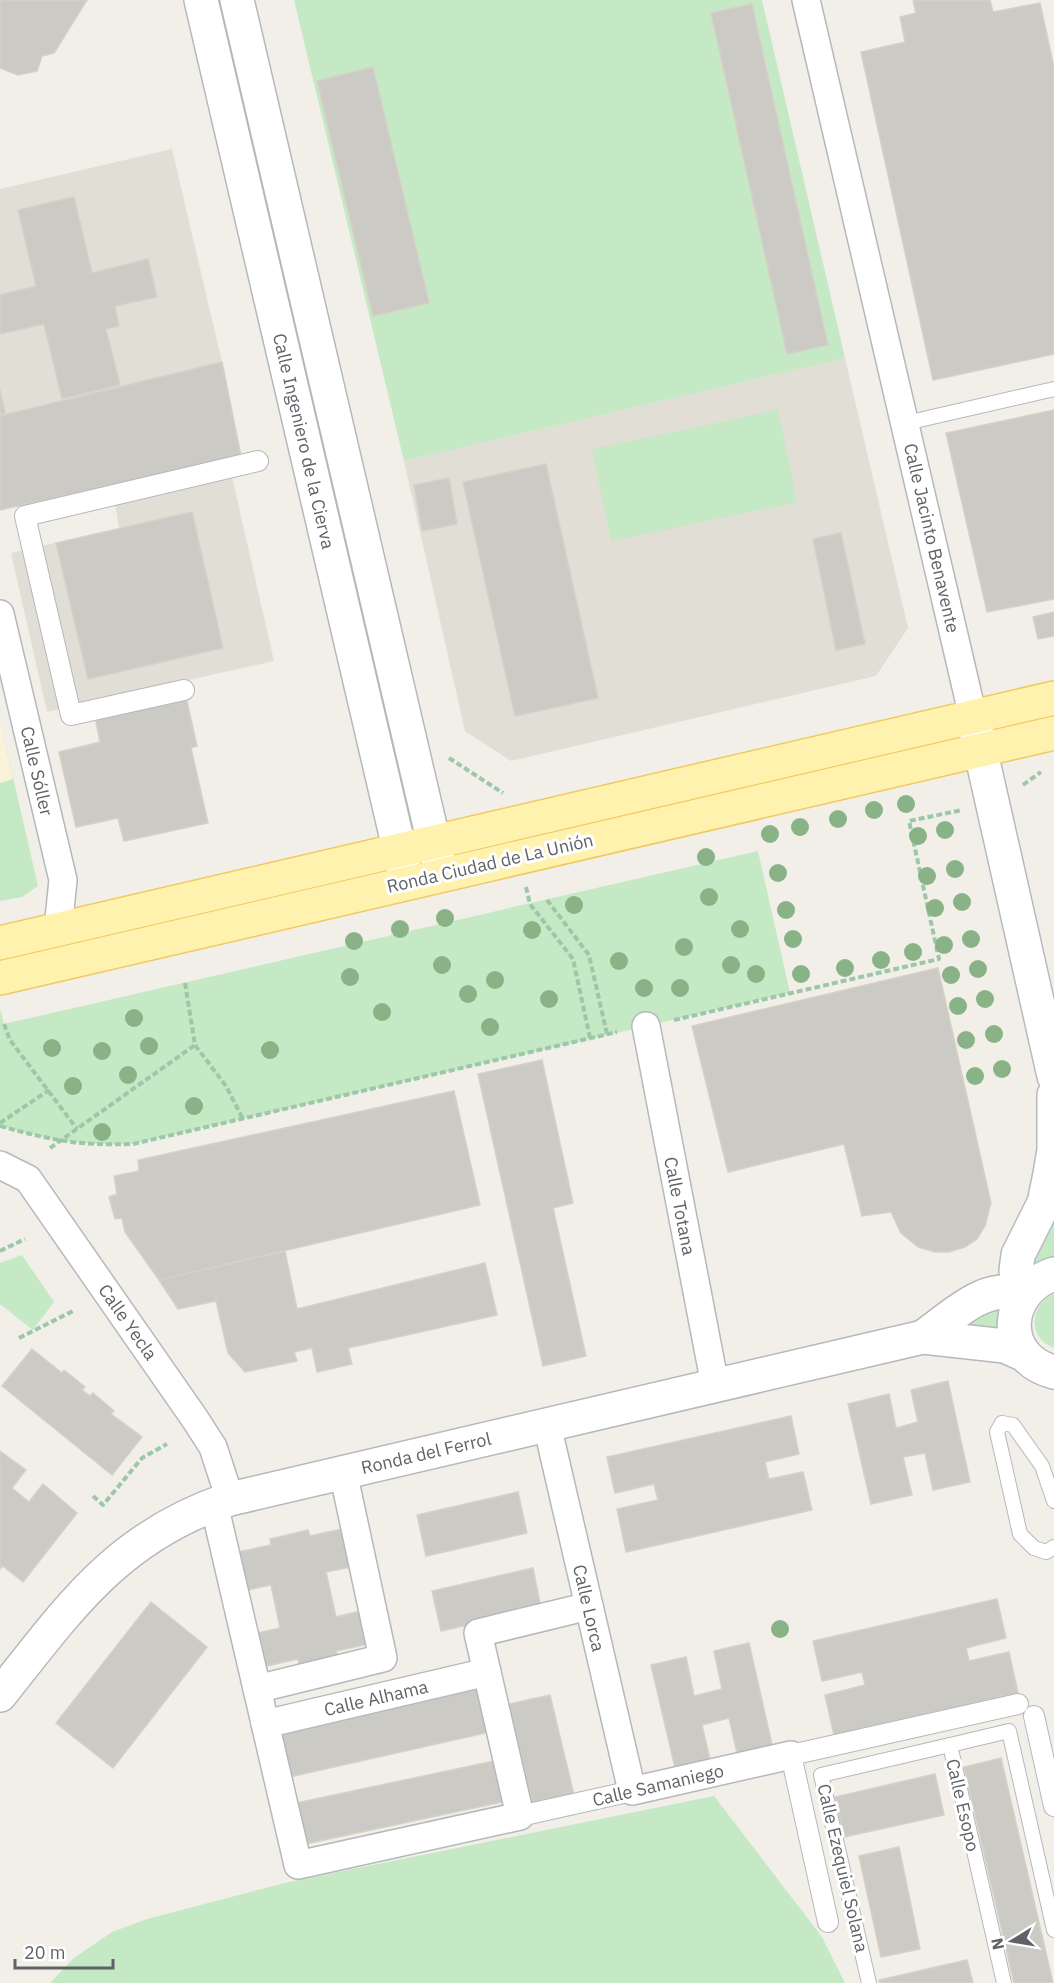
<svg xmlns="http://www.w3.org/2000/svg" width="1054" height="1983" viewBox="0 0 1054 1983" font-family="'IBM Plex Sans',sans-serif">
  <rect width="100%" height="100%" fill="#f1efe8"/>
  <g fill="#e1ded6">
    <polygon points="172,149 222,362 0,416 0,189"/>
    <polygon points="845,358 908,628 876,676 511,761 465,731 404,461"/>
    <polygon points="232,477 274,661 47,712 11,553 119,528 115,503"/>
  </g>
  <g fill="#c5e8c5">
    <polygon points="294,0 762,0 845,358 404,461"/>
    <polygon points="778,410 797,502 611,541 592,449"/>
    <polygon points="0,721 38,886 22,897 0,901"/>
    <path d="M758 851 790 993 133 1144C79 1146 51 1140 0 1126V1009L4 1024Z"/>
    <polygon points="1054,1209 1054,1265 1024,1273 1045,1240"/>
    <polygon points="22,1255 54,1302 33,1330 0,1304 0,1263"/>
    <path d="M1054 1294V1348C1027 1338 1029 1305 1054 1294Z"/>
    <polygon points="989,1306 1003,1308 999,1331 956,1326"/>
    <polygon points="714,1796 822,1937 845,1983 50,1983 74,1958 112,1932 147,1919 289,1882"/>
  </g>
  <polygon fill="#fbf3d9" points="0,721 13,779 0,783"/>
  <g fill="#cccac5" stroke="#d6d1c6" stroke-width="1.5">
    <polygon points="0,0 87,0 54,53 42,56 37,71 18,75 0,68"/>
    <polygon points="913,0 990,0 993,12 1040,3 1054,67 1054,354 933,380 861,52 905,42 900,17 916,13"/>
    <polygon points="752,4 828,345 787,354 711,13"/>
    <polygon points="373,67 429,303 373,316 317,81"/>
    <polygon points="74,197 92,273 148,259 157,297 115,306 119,326 106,329 120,385 62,399 44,324 0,334 0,295 36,286 18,210"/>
    <polygon points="222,362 241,456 0,510 0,416"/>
    <polygon points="0,390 5,413 0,414"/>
    <polygon points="1054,410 1054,599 987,612 946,433"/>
    <polygon points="546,464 598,698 515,716 463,482"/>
    <polygon points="449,478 457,524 422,531 414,485"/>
    <polygon points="192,512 223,648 88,679 56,543"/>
    <polygon points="841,533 865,644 836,650 813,539"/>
    <polygon points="1054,612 1054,636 1038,639 1033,617"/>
    <polygon points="186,697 197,746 191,748 208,823 124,841 118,818 76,827 59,752 100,742 95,717"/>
    <polygon points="938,968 991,1203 985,1226 977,1239 965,1247 949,1252 935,1252 918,1247 901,1233 891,1212 862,1216 844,1144 728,1172 692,1026"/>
    <polygon points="542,1060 573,1203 553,1208 586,1356 543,1366 478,1074"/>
    <polygon points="454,1091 480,1205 159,1280 125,1232 122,1218 115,1219 109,1197 117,1194 114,1176 139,1171 138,1160"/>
    <polygon points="285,1251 297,1309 485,1263 497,1315 348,1348 352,1364 317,1372 312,1348 294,1352 297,1361 245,1372 228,1353 216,1301 178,1309 159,1280"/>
    <polygon points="32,1349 62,1373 64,1370 85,1387 82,1390 90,1396 93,1393 114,1411 111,1414 142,1437 112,1475 2,1386"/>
    <polygon points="948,1381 970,1482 933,1490 925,1453 903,1457 912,1495 871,1504 848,1404 889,1394 896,1428 918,1422 911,1390"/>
    <polygon points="791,1416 799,1454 765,1462 769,1479 803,1472 812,1510 626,1552 617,1509 658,1500 654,1484 615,1493 607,1457"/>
    <polygon points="0,1451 26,1470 12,1488 29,1502 43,1484 77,1513 23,1582 3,1566 0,1569"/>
    <polygon points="518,1492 527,1533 426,1556 417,1515"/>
    <polygon points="342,1529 351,1567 326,1572 336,1617 361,1611 369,1644 336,1651 338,1657 299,1666 298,1659 266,1666 258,1633 280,1628 271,1585 247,1590 238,1552 271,1545 270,1539 308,1530 310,1536"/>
    <polygon points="533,1568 541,1608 441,1631 432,1591"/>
    <polygon points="997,1599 1006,1638 966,1648 969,1661 1009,1652 1018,1693 834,1735 825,1695 865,1685 862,1672 822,1681 813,1641"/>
    <polygon points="151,1602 207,1647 113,1768 56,1723"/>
    <polygon points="749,1643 773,1749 738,1757 729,1718 702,1725 711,1764 676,1772 651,1665 686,1657 694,1696 722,1689 714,1651"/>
    <polygon points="480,1684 490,1732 289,1777 279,1730"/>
    <polygon points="550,1695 574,1795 533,1805 509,1704"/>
    <polygon points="1001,1758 1053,1983 1014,1983 964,1767"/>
    <polygon points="499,1760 507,1801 305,1844 296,1803"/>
    <polygon points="935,1774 944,1815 844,1837 835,1797"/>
    <polygon points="899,1847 920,1949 881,1957 859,1856"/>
    <polygon points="967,1960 973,1983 880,1983 879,1980"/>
  </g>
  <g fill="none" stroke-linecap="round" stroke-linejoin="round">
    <g stroke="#b5b8bc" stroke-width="16">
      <g id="service">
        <polyline points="906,423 1054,389"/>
        <polyline points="1054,1501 1042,1466 1013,1425 1002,1423 997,1432 1020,1534 1034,1548 1046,1552 1054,1547"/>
        <polyline points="869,1983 821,1775 950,1745"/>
        <polyline points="1004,1983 950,1745 1009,1731 1054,1930"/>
      </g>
    </g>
    <g stroke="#b5b8bc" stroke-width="22">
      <g id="pedestrian">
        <polyline points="184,690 71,715 25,516 258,461"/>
        <polyline points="1034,1716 1054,1806"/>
        <polyline points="520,1816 632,1791"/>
        <polyline points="828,1922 791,1755 1018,1704"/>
      </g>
    </g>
    <g stroke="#b5b8bc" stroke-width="30">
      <g id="minor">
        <polyline points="806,0 973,717"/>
        <polyline points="0,614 63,880 58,929"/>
        <polyline points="646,1026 715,1385"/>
        <polyline points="0,1165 28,1179 195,1419 213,1447 230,1499"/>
        <polyline points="547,1425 632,1791 791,1755"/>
        <polyline points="214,1504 298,1865 520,1816 478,1633 589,1606"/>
        <polyline points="257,1689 383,1658 343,1472"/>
        <polyline points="265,1724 487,1672"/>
      </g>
    </g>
    <g stroke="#b5b8bc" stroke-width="36">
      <g id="tertiary">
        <polyline points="201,0 406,878"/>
        <polyline points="237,0 440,869"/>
        <path d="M923 1337C952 1317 985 1281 1023 1295"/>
        <path d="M0 1695C70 1607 118 1536 230 1499L923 1337 1005 1346 1025 1355"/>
      </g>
    </g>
    <g stroke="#b6babf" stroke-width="36">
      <g id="secondary">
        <polyline points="973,717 1054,1076"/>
        <path d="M1054 1274C1003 1291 999 1358 1054 1372"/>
        <polyline points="1023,1295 1016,1271 1018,1255 1044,1203 1050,1174 1054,1150 1054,1095"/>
      </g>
    </g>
    <g stroke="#f2c960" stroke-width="36">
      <g id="primary">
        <polyline points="0,943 1054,698"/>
        <polyline points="0,978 1054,733"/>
      </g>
    </g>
    <g stroke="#9cc7a9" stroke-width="4" stroke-dasharray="6 3" stroke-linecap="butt">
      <polyline points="449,758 503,793"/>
      <polyline points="1023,785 1041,772"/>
      <polyline points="526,887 530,904 573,959 590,1038"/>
      <polyline points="547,900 589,955 607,1034"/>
      <polyline points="185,983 195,1045 226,1086 243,1119"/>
      <polyline points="674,1020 939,959 909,821 962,810"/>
      <polyline points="4,1024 10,1040 77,1129"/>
      <polyline points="0,1123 49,1090"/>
      <path d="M0 1126C51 1140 79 1146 133 1144L617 1032"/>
      <polyline points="50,1148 195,1045"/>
      <polyline points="0,1251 25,1239"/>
      <polyline points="19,1338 75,1310"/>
      <polyline points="93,1496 103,1505 142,1458 167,1444"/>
    </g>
    <use href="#service" stroke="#fff" stroke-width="14"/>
    <use href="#pedestrian" stroke="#fff" stroke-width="20"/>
    <use href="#minor" stroke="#fff" stroke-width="27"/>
    <use href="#tertiary" stroke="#fff" stroke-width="33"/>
    <use href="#secondary" stroke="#fff" stroke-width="33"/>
    <use href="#primary" stroke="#fff2af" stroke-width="33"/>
  </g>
  <g fill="#89b387">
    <circle cx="906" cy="804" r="9"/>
    <circle cx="874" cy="810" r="9"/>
    <circle cx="838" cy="819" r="9"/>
    <circle cx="800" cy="827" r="9"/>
    <circle cx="945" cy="830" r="9"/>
    <circle cx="770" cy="834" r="9"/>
    <circle cx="918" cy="836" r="9"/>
    <circle cx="706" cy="857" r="9"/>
    <circle cx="955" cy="869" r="9"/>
    <circle cx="778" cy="873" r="9"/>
    <circle cx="927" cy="876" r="9"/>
    <circle cx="709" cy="897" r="9"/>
    <circle cx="962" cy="902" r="9"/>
    <circle cx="574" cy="905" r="9"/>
    <circle cx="935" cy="908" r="9"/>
    <circle cx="786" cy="910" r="9"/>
    <circle cx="445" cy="918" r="9"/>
    <circle cx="400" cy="929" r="9"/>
    <circle cx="740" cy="929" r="9"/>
    <circle cx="532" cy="930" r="9"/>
    <circle cx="793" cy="939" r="9"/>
    <circle cx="971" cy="939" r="9"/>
    <circle cx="354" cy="941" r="9"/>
    <circle cx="944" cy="945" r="9"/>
    <circle cx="684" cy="947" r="9"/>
    <circle cx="913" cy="952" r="9"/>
    <circle cx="881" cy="960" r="9"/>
    <circle cx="619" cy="961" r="9"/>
    <circle cx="442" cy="965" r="9"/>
    <circle cx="731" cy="965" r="9"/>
    <circle cx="845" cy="968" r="9"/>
    <circle cx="978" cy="969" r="9"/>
    <circle cx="756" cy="974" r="9"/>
    <circle cx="801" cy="974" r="9"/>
    <circle cx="951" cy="975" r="9"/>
    <circle cx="350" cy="977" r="9"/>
    <circle cx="495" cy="980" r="9"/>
    <circle cx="644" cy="988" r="9"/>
    <circle cx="680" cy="988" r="9"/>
    <circle cx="468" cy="994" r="9"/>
    <circle cx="549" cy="999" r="9"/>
    <circle cx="985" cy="999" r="9"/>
    <circle cx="958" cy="1006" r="9"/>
    <circle cx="382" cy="1012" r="9"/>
    <circle cx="134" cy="1018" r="9"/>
    <circle cx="490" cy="1027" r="9"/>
    <circle cx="994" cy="1034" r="9"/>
    <circle cx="966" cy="1040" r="9"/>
    <circle cx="149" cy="1046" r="9"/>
    <circle cx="52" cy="1048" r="9"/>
    <circle cx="270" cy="1050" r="9"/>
    <circle cx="102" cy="1051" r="9"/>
    <circle cx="1002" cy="1069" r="9"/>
    <circle cx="128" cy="1075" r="9"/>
    <circle cx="975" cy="1076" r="9"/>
    <circle cx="73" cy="1086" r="9"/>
    <circle cx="194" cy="1106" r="9"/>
    <circle cx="102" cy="1132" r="9"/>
    <circle cx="780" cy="1629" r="9"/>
  </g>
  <g text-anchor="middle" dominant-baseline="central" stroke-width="6" stroke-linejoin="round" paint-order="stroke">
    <g font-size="18" fill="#5f6368" stroke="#fff">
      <text transform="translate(304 441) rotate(77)">Calle Ingeniero de la Cierva</text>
      <text transform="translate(932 538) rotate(77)">Calle Jacinto Benavente</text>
      <text transform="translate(37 771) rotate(77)">Calle Sóller</text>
      <text transform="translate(490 863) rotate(-13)">Ronda Ciudad de La Unión</text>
      <text transform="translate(680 1206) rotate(79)">Calle Totana</text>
      <text transform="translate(128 1322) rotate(55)">Calle Yecla</text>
      <text transform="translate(426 1453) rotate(-13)">Ronda del Ferrol</text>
      <text transform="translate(589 1608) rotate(77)">Calle Lorca</text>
      <text transform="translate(376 1698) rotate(-13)">Calle Alhama</text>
      <text transform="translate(658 1785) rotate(-13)">Calle Samaniego</text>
      <text transform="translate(963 1805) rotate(77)">Calle Esopo</text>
      <text transform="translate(843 1868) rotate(77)">Calle Ezequiel Solana</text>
    </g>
  </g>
  <g transform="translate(1012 1941) rotate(259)" stroke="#ffffff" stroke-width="4.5" paint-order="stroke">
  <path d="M0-4.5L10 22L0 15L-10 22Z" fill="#5f6368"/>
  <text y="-9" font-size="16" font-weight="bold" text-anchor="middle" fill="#5f6368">N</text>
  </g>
  <path d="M15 1959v9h98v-9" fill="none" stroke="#5f6368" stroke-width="3"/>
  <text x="24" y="1959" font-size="18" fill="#5f6368" stroke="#ffffff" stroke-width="4.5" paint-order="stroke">20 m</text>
</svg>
